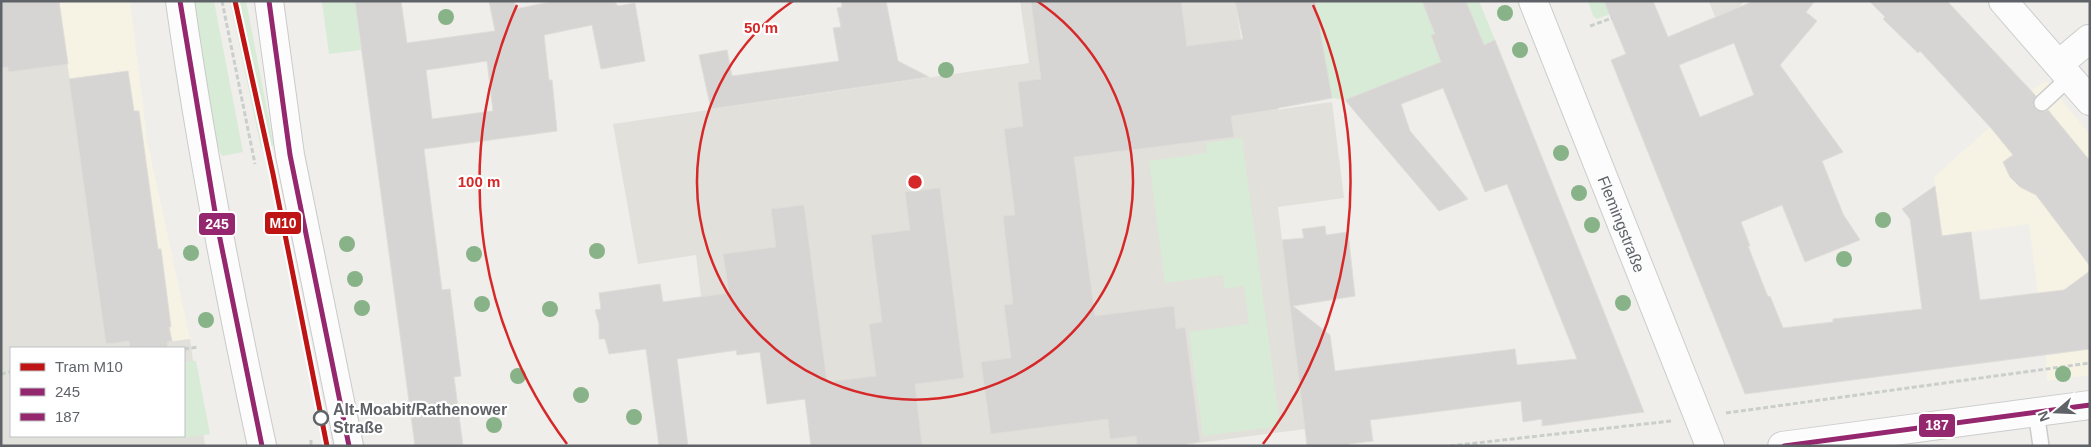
<svg xmlns="http://www.w3.org/2000/svg" width="2091" height="447" viewBox="0 0 2091 447" font-family="Helvetica,sans-serif">
  <rect width="100%" height="100%" fill="#efeeea"/>
  <g fill="#f7f3e4">
    <polygon points="67,1 130,1 147,140 190,339 130,347 129,341 106,344 59,3"/>
    <polygon points="2046,81 2090,135 2090,375 2047,381 2046,354 2029,224 1942,236 1934,177 2031,91"/>
  </g>
  <g fill="#e2e0da" fill-rule="evenodd">
    <path d="M1 1H67L59 3 106 344 129 341 130 347 190 339 205 446H1ZM11 348H184V436H11Z"/>
    <polygon points="1020,1 1235,1 1253,113 1332,102 1344,198 1278,207 1305,429 1175,446 811,446 805,399 767,404 760,352 737,355 736,351 708,354 696,255 638,264 613,124 1029,63"/>
    <polygon points="1709,1 1744,1 1740,7 1715,17"/>
  </g>
  <g fill="#d8ebd6">
    <polygon points="192,1 214,1 243,152 222,156 213,136"/>
    <polygon points="230,1 246,1 274,146 261,148"/>
    <polygon points="355,1 361,50 329,54 322,2"/>
    <polygon points="1315,1 1422,1 1435,34 1431,36 1441,62 1345,100 1332,98"/>
    <polygon points="1466,1 1479,1 1495,40 1484,45"/>
    <polygon points="1588,1 1605,1 1610,14 1597,19 1593,16"/>
    <polygon points="1242,138 1280,426 1203,436 1189,332 1249,324 1244,286 1225,289 1223,275 1165,283 1149,161 1207,153 1206,143"/>
    <polygon points="196,361 210,434 177,439 176,436 184,436 184,362"/>
  </g>
  <g fill="#d6d5d3" stroke="#deddd9" fill-rule="evenodd">
    <polygon points="1,1 59,1 68,64 8,72 8,67 1,68"/>
    <path d="M355 1H401L407 43 495 31 489 1H514L516 9 554 1H614L618 6 635 3 645 61 601 69 592 25 544 35 549 80H552L557 131 424 149 442 290 450 289 461 376 454 377 463 446H415ZM487 61 493 111 432 119 426 70Z"/>
    <polygon points="841,1 886,1 898,61 929,77 711,109 699,55 727,50 732,76 839,61 833,28 841,27 837,8 842,7"/>
    <polygon points="1031,1 1181,1 1187,46 1243,39 1235,1 1315,1 1332,98 1278,108 1278,109 1231,116 1234,137 1074,157 1095,316 1174,306 1176,329 1185,327 1200,442 1175,446 1137,446 1136,436 1110,439 1108,419 991,434 981,362 1011,358 1004,305 1013,304 1003,216 1015,215 1004,129 1023,126 1018,82 1041,79"/>
    <polygon points="1422,1 1466,1 1484,45 1495,40 1644,412 1542,426 1542,419 1523,422 1521,401 1370,420 1373,441 1349,444 1349,446 1307,446 1282,240 1304,238 1302,229 1325,226 1326,235 1348,232 1355,296 1293,306 1330,335 1335,371 1515,349 1517,365 1577,359 1507,184 1485,192 1443,88 1401,104 1410,131 1468,199 1439,211 1345,100 1441,62 1431,35 1435,34"/>
    <path d="M1604 1H1653L1668 37 1754 1H1815L1806 12 1817 21 1780 65 1843 152 1822 161 1843 214 1860 240 1805 262 1782 205 1741 222 1750 246H1748L1768 297 1770 296 1783 328 1833 322V319L1922 309 1910 219 1902 209 1935 186 1942 236 1971 232 1980 300 2064 290 2090 271V349L1745 394 1611 60 1626 54ZM1734 43 1754 95 1700 117 1679 65Z"/>
    <polygon points="1869,1 1947,1 2036,96 2033,105 2036,110 2044,112 2048,110 2090,161 2090,266 2036,195 2020,187 2010,177 2003,162 2013,155 1991,128 1920,51 1918,53 1883,19 1885,17"/>
    <polygon points="128,71 134,111 139,111 158,249 161,249 171,327 169,327 172,341 167,342 168,348 130,348 129,341 106,344 69,79"/>
    <polygon points="940,188 964,378 915,384 922,446 811,446 805,399 767,404 760,352 737,355 736,350 677,359 688,446 659,446 646,349 609,354 605,339 599,339 599,324 595,310 601,309 599,293 660,284 663,302 729,293 723,254 776,247 771,209 804,205 827,382 876,376 869,324 882,322 871,235 910,230 905,192"/>
  </g>
  <g fill="none" stroke-linecap="round" stroke-linejoin="round">
    <g stroke="#cbcccc" stroke-width="18">
      <g id="service">
        <polyline points="2042,103 2070,77"/>
        <polyline points="2036,412 2041,446"/>
      </g>
    </g>
    <g stroke="#cbcccc" stroke-width="30">
      <g id="minor">
        <path id="s1" d="M1533 1 1710 446"/>
        <polyline points="2003,1 2090,101"/>
        <polyline points="2059,64 2089,39"/>
      </g>
    </g>
    <g stroke="#cbcccc" stroke-width="30">
      <polyline id="tertiary" points="1782,446 2090,405"/>
    </g>
    <g stroke="#cacacb" stroke-width="30">
      <g id="secondary">
        <path d="M180 1C201 151 230 298 262 446"/>
        <polyline points="269,1 290,155 349,446"/>
      </g>
    </g>
    <g stroke="#cacfcc" stroke-width="3" stroke-dasharray="5 2.5" stroke-linecap="butt">
      <polyline points="222,1 255,164"/>
      <polyline points="1590,26 1612,18"/>
      <polyline points="184,349 198,347"/>
      <polyline points="1,374 11,372"/>
      <polyline points="1726,413 2090,363"/>
      <polyline points="311,440 311,446"/>
      <polyline points="1450,446 1671,421"/>
    </g>
    <use href="#service" stroke="#fdfcfc" stroke-width="15"/>
    <use href="#minor" stroke="#fdfcfc" stroke-width="28"/>
    <use href="#tertiary" stroke="#fdfcfc" stroke-width="28"/>
    <use href="#secondary" stroke="#fdfcfc" stroke-width="28"/>
    <g stroke="#fff" stroke-width="9">
      <g id="bus-1">
        <polyline points="180,1 217,224 262,446"/>
        <polyline points="269,1 290,155 349,446"/>
      </g>
    </g>
    <g stroke="#fff" stroke-width="9">
      <polyline id="bus-2" points="1784,446 2090,405"/>
    </g>
    <use href="#bus-1" stroke="#95276e" stroke-width="5"/>
    <use href="#bus-2" stroke="#95276e" stroke-width="5"/>
    <g stroke="#fff" stroke-width="9">
      <polyline id="tram-1" points="235,1 273,174 327,446"/>
    </g>
    <use href="#tram-1" stroke="#be1414" stroke-width="5"/>
  </g>
  <g fill="#88b388">
    <circle cx="1505" cy="13" r="8"/>
    <circle cx="446" cy="17" r="8"/>
    <circle cx="1520" cy="50" r="8"/>
    <circle cx="946" cy="70" r="8"/>
    <circle cx="1561" cy="153" r="8"/>
    <circle cx="1579" cy="193" r="8"/>
    <circle cx="1883" cy="220" r="8"/>
    <circle cx="1592" cy="225" r="8"/>
    <circle cx="347" cy="244" r="8"/>
    <circle cx="597" cy="251" r="8"/>
    <circle cx="191" cy="253" r="8"/>
    <circle cx="474" cy="254" r="8"/>
    <circle cx="1844" cy="259" r="8"/>
    <circle cx="355" cy="279" r="8"/>
    <circle cx="1623" cy="303" r="8"/>
    <circle cx="482" cy="304" r="8"/>
    <circle cx="362" cy="308" r="8"/>
    <circle cx="550" cy="309" r="8"/>
    <circle cx="206" cy="320" r="8"/>
    <circle cx="2063" cy="374" r="8"/>
    <circle cx="518" cy="376" r="8"/>
    <circle cx="581" cy="395" r="8"/>
    <circle cx="634" cy="417" r="8"/>
    <circle cx="494" cy="425" r="8"/>
  </g>
  <g fill="none" stroke="#d62828" stroke-width="2.5">
    <path d="M1037 1A218 218 0 1 1 793 1"/>
    <path d="M567 444A436 436 0 0 1 517 5M1313 5A436 436 0 0 1 1263 444"/>
  </g>
  <circle fill="#fff" stroke="#5f6368" stroke-width="2.5" cx="321" cy="418" r="7"/>
  <g text-anchor="middle" dominant-baseline="central" stroke-width="4.5" stroke-linejoin="round" paint-order="stroke">
    <g font-size="16" fill="#5f6368" stroke="#fff">
      <text stroke="none"><textPath href="#s1" startOffset="240">Flemingstraße</textPath></text>
    </g>
    <g font-size="16" font-weight="bold" fill="#5f6368" stroke="#fff" text-anchor="start">
      <text x="333" y="409">Alt-Moabit/Rathenower<tspan x="333" dy="18">Straße</tspan></text>
    </g>
  </g>
  <circle cx="915" cy="182" r="8" fill="#d62828" stroke="#fff" stroke-width="2.5"/>
  <g font-size="15" text-anchor="middle" font-weight="bold" fill="#d62828" stroke="#fff" stroke-width="4.5" stroke-linejoin="round" paint-order="stroke">
    <text x="761" y="33">50 m</text>
    <text x="479" y="187">100 m</text>
  </g>
  <g stroke="#fff" stroke-width="2">
    <rect x="264" y="211" width="38" height="24" rx="5" fill="#be1414"/>
    <rect x="198" y="212" width="38" height="24" rx="5" fill="#95276e"/>
    <rect x="1918" y="413" width="38" height="25" rx="5" fill="#95276e"/>
  </g>
  <g font-size="14" text-anchor="middle" font-weight="bold" fill="#fff">
    <text x="283" y="228">M10</text>
    <text x="217" y="229">245</text>
    <text x="1937" y="430">187</text>
  </g>
  <rect width="2091" height="447" fill="none" stroke="#5f6368" stroke-width="5"/>
  <rect x="10" y="347" width="175" height="90" fill="#ffffff" stroke="#bfc1c3"/>
  <rect x="20" y="363" width="25" height="8" fill="#be1414" stroke="#bfc1c3"/>
  <text x="55" y="372" font-size="15" fill="#5f6368">Tram M10</text>
  <rect x="20" y="388" width="25" height="8" fill="#95276e" stroke="#bfc1c3"/>
  <text x="55" y="397" font-size="15" fill="#5f6368">245</text>
  <rect x="20" y="413" width="25" height="8" fill="#95276e" stroke="#bfc1c3"/>
  <text x="55" y="422" font-size="15" fill="#5f6368">187</text>
  <g transform="translate(2056 412) rotate(251)" stroke="#ffffff" stroke-width="4" paint-order="stroke">
  <path d="M0-4L9 19L0 12L-9 19Z" fill="#5f6368"/>
  <text y="-8" font-size="14" font-weight="bold" text-anchor="middle" fill="#5f6368">N</text>
  </g>
</svg>
